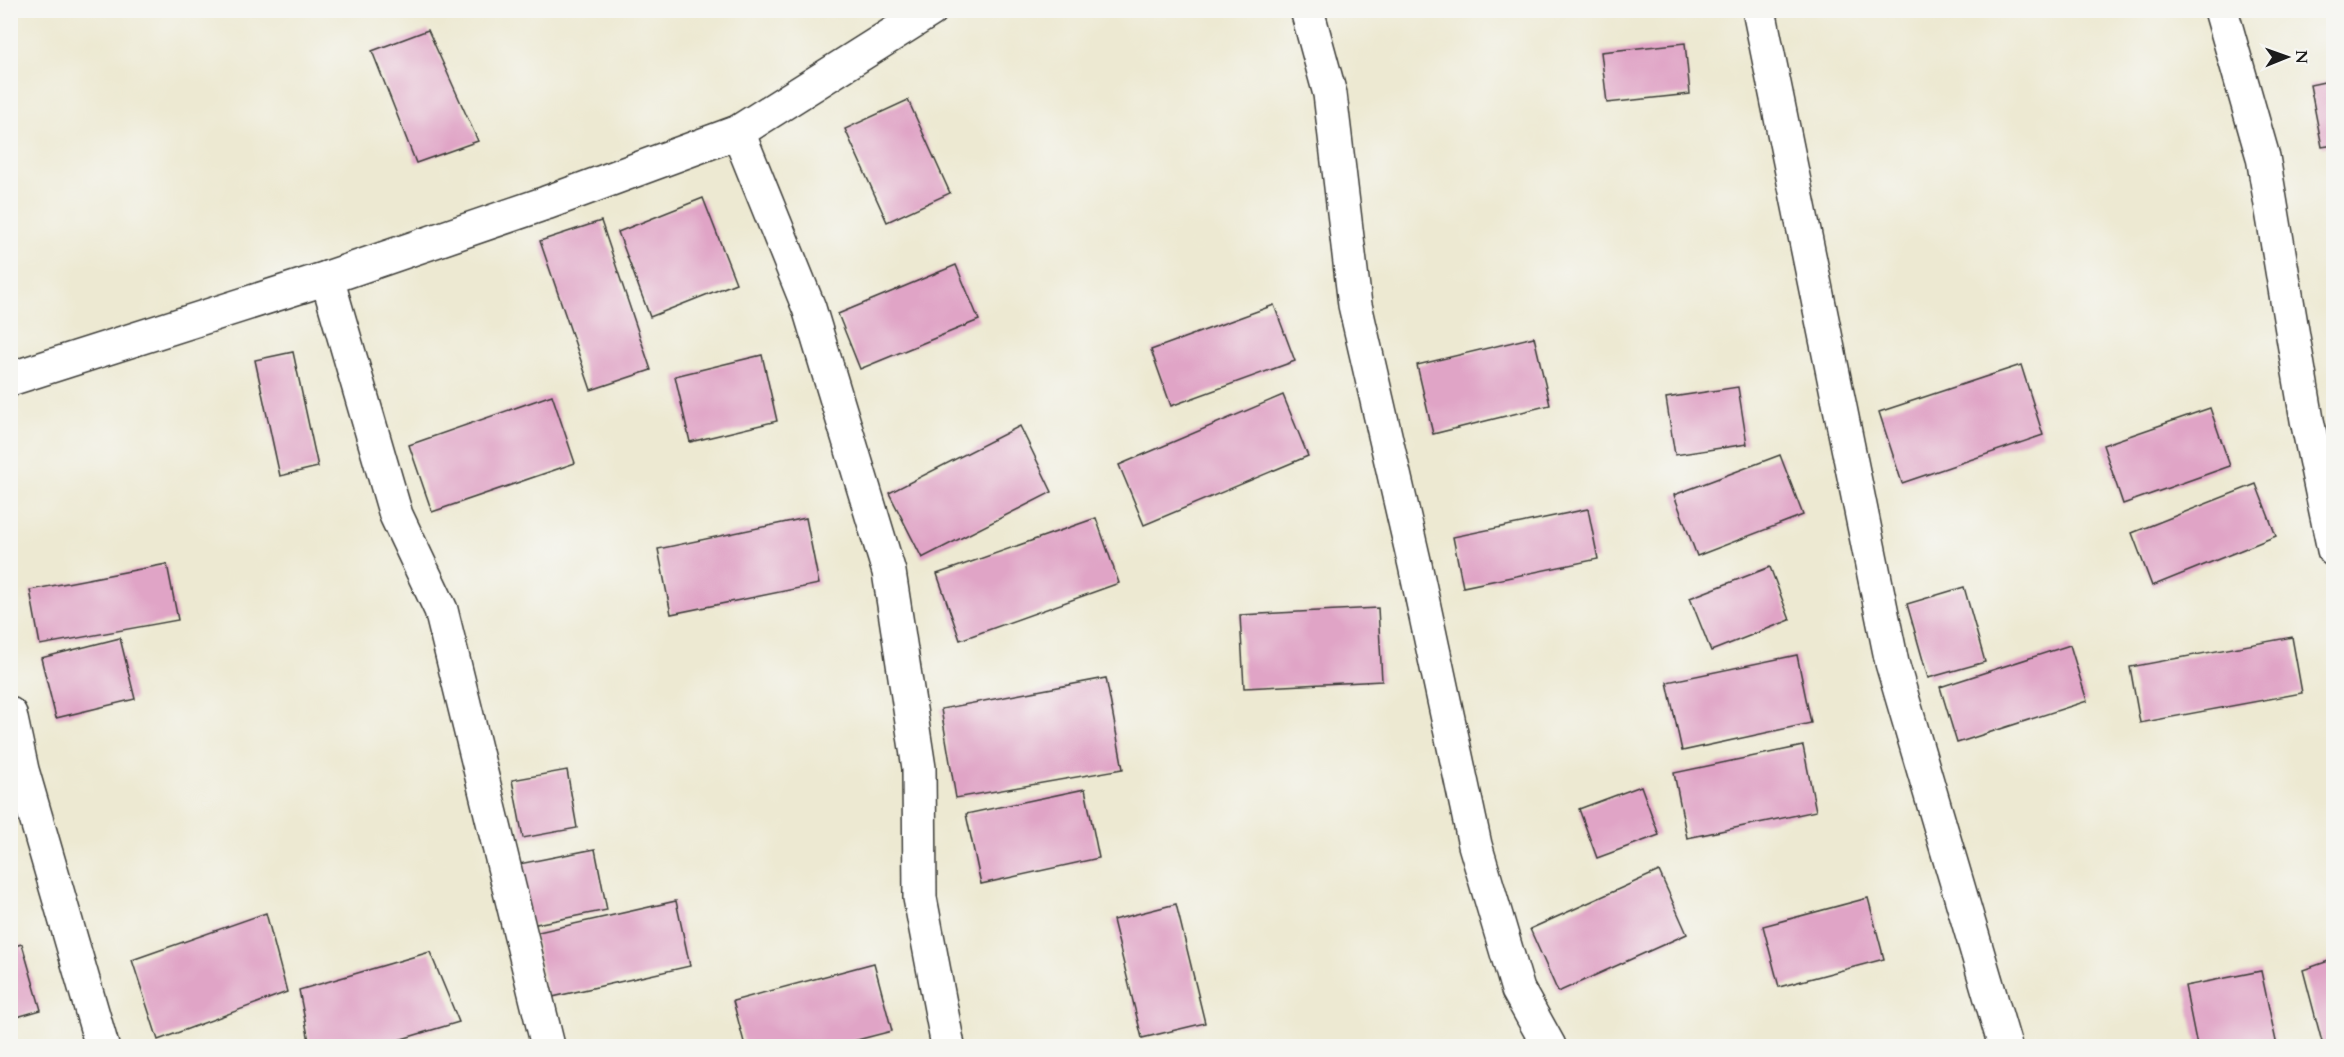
<svg xmlns="http://www.w3.org/2000/svg" width="2344" height="1057" viewBox="0 0 2344 1057" font-family="Cardo,serif">
  <rect width="100%" height="100%" fill="#f6f6f2"/>
  <filter id="ink" filterUnits="userSpaceOnUse"><feTurbulence type="fractalNoise" baseFrequency=".0167" numOctaves="2"/><feDisplacementMap in="SourceGraphic" scale="12" xChannelSelector="R" yChannelSelector="G"/><feConvolveMatrix kernelMatrix="1 2 1 2 8 2 1 2 1" color-interpolation-filters="sRGB"/></filter>
  <filter id="wash" filterUnits="userSpaceOnUse"><feTurbulence type="fractalNoise" baseFrequency=".008" numOctaves="4" result="noise"/><feDisplacementMap in="SourceGraphic" scale="24" xChannelSelector="R" yChannelSelector="G"/><feGaussianBlur stdDeviation="1.35" result="paint"/><feColorMatrix in="noise" values="0 0 0 0 0 0 0 0 0 0 0 0 0 0 0 0 0 1.4 0 .05"/><feComposite in="paint" operator="in"/></filter>
  <g filter="url(#wash)">
    <rect width="100%" height="100%" fill="#ede9d2"/>
    <g id="blocks">
      <g fill="#e0a4c6">
        <polygon points="428,30 478,141 416,163 372,51"/>
        <polygon points="1685,43 1690,94 1607,103 1601,52"/>
        <polygon points="2334,80 2334,145 2322,147 2310,85"/>
        <polygon points="908,100 950,193 887,222 845,129"/>
        <polygon points="703,198 736,283 650,317 618,232"/>
        <polygon points="601,221 651,370 591,390 540,241"/>
        <polygon points="956,265 979,320 860,369 838,314"/>
        <polygon points="1274,305 1295,361 1171,406 1151,350"/>
        <polygon points="1534,337 1550,405 1433,434 1417,365"/>
        <polygon points="293,352 318,467 280,476 255,360"/>
        <polygon points="762,355 777,421 690,442 675,376"/>
        <polygon points="2021,365 2043,435 1902,483 1879,412"/>
        <polygon points="1738,387 1747,444 1675,455 1666,398"/>
        <polygon points="552,395 575,463 432,512 409,445"/>
        <polygon points="1283,395 1308,456 1144,525 1119,465"/>
        <polygon points="2210,408 2230,466 2123,504 2103,445"/>
        <polygon points="1020,426 1052,492 922,558 889,493"/>
        <polygon points="1780,455 1803,515 1697,556 1674,495"/>
        <polygon points="2256,484 2276,536 2152,586 2132,533"/>
        <polygon points="1588,509 1598,559 1463,587 1453,537"/>
        <polygon points="806,518 819,584 671,614 658,549"/>
        <polygon points="1096,518 1119,583 960,640 937,574"/>
        <polygon points="167,564 178,620 40,645 30,590"/>
        <polygon points="1770,567 1790,620 1711,651 1690,598"/>
        <polygon points="1964,587 1985,662 1928,678 1907,604"/>
        <polygon points="1378,608 1382,681 1244,688 1240,615"/>
        <polygon points="2292,637 2302,693 2140,723 2130,667"/>
        <polygon points="120,638 135,699 56,718 41,658"/>
        <polygon points="2070,645 2087,701 1957,743 1940,687"/>
        <polygon points="1797,655 1811,723 1682,751 1667,682"/>
        <polygon points="1106,678 1123,769 956,798 941,709"/>
        <polygon points="1803,746 1816,811 1687,838 1674,773"/>
        <polygon points="567,770 577,828 523,838 512,780"/>
        <polygon points="1641,786 1659,835 1597,858 1579,809"/>
        <polygon points="1085,789 1099,858 981,884 966,814"/>
        <polygon points="595,849 607,910 531,925 519,864"/>
        <polygon points="1659,871 1687,934 1558,992 1530,929"/>
        <polygon points="1868,898 1884,959 1779,987 1763,926"/>
        <polygon points="676,901 690,966 548,998 534,933"/>
        <polygon points="1176,904 1205,1023 1142,1038 1113,920"/>
        <polygon points="266,913 287,992 158,1040 132,960"/>
        <polygon points="22,944 41,1010 10,1019 10,947"/>
        <polygon points="430,952 459,1022 378,1046 310,1046 299,990"/>
        <polygon points="2334,959 2334,1046 2323,1046 2303,970"/>
        <polygon points="874,963 892,1031 834,1046 745,1046 733,1001"/>
        <polygon points="2261,971 2277,1046 2197,1046 2185,986"/>
      </g>
    </g>
  </g>
  <g filter="url(#ink)">
    <use href="#blocks" fill-opacity="0" stroke="#3b3b37" stroke-width="1.5"/>
    <g fill="none" stroke-linecap="round" stroke-linejoin="round">
      <g stroke="#3b3b37" stroke-width="36">
        <g id="minor">
          <polyline points="1307,10 1330,94 1355,305 1415,565 1475,845 1518,990 1549,1046"/>
          <polyline points="1759,10 1892,663 2005,1046"/>
          <polyline points="2221,10 2263,157 2307,420 2334,550"/>
          <polyline points="738,132 809,308 889,572 919,768 920,898 948,1046"/>
          <polyline points="327,278 396,515 441,610 548,1046"/>
          <polyline points="10,379 327,278 546,203 738,132 931,10"/>
          <polyline points="10,714 22,770 102,1046"/>
        </g>
      </g>
      <use href="#minor" stroke="#fff" stroke-width="33"/>
    </g>
  </g>
  <rect width="2344" height="1057" fill="none" stroke="#f6f6f2" stroke-width="36"/>
  <g transform="translate(2287 57) rotate(89)" stroke="#f6f6f2" stroke-width="4.5" paint-order="stroke">
  <path d="M0-4.5L10 22L0 15L-10 22Z" fill="#1c1c1c"/>
  <text y="-9" font-size="16" font-weight="bold" text-anchor="middle" fill="#1c1c1c">N</text>
  </g>
</svg>
